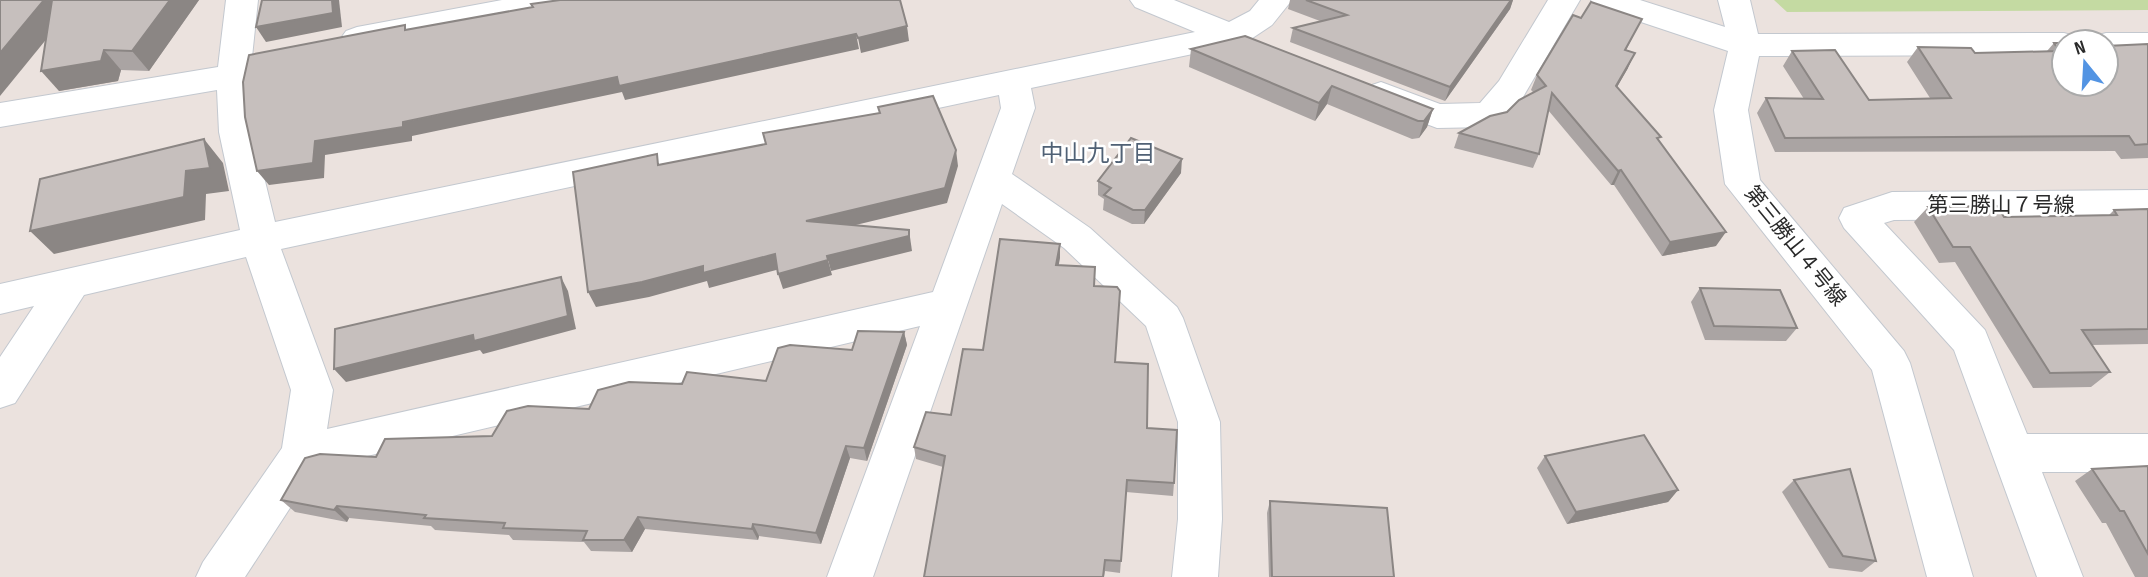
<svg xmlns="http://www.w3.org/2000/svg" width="2148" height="577" viewBox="0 0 2148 577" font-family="'Sofia Sans Condensed','Noto Sans JP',sans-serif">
  <rect width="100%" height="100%" fill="#ebe2de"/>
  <polygon fill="#c4daa2" points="1774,0 2148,0 2148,10 1787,12"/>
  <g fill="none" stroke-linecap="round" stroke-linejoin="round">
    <g stroke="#c3c8cf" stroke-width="2">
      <g id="minor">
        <path d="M226 0H258L250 76 253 132 275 222 1195 32 1135 7 1130 0H1174L1229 22 1250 11 1259 0H1292L1272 25 1245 43 1031 88 1035 108 1012 174 1090 228 1177 307 1183 318 1220 422 1222 519 1218 577H1172L1178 519V422L1146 326 1064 248 1002 204 873 577H827L920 326 316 468 245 577H196L203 562 282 448 291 390 246 257 84 295 15 403 0 408V357L34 306 0 314V284L240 230 219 132 217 90 0 127V103L218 67ZM999 95 1001 108 933 292 327 429 333 390 281 249Z"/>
        <polygon points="502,0 570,0 565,7 554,10 357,49 346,45 341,38 346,31 357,27"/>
        <polygon points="1548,0 1580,0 1523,97 1501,123 1489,127 1437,128 1369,102 1364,94 1369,86 1381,82 1440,104 1480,103 1499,81"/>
        <polygon points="1591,0 1640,0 1725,27 1718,0 1750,0 1758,34 2064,33 2075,36 2079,42 2064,42 2064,55 1759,56 1748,110 1760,180 1904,351 1910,363 1973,577 1927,577 1872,370 1725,184 1714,110 1728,51 1596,7"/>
        <polygon points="2106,33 2148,33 2148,55 2106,55 2106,42 2091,42 2095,36"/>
        <polygon points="2148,190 2148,218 1894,220 1884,223 1985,330 2027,434 2148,434 2148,472 2042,472 2083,577 2037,577 1954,350 1844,228 1839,218 1844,208 1892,192"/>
      </g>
    </g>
    <use href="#minor" fill="#fff" fill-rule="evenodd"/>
  </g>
  <g fill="#aaa4a3">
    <polygon points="0,0 199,0 149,71 121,70 118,81 59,91 46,39"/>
    <polygon points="1290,0 1513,0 1510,9 1445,101 1290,42 1293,28 1320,21 1288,9"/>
    <polygon points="1581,18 1642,19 1626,50 1628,68 1617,87 1659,141 1716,246 1662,256 1614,185 1611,185 1548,110 1539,154 1533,168 1454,148 1459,133 1507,112 1533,92 1531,90 1537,75"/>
    <polygon points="2054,43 2064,43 2064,84 2148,44 2148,158 2121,159 2115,151 1775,152 1757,113 1766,98 1804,99 1783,66 1792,51 1869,100 1930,98 1907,62 1918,47 1975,53 2047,51"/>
    <polygon points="1191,49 1433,109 1427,127 1419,138 1412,139 1327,104 1315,121 1189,67"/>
    <polygon points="1181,173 1144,224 1132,224 1103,210 1104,199 1098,195 1098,181"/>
    <polygon points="1928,207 2004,217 2109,215 2114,210 2148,209 2148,344 2092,345 2110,372 2091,387 2033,388 1955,262 1939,263 1914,222"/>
    <polygon points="1060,244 1059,265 1094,286 1116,362 1174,483 1173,496 1126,492 1120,573 1105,571 1104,577 924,577 943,467 916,459 914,447 951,415 983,350"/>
    <polygon points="1700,288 1797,328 1786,341 1705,340 1691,302"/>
    <polygon points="904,332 907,345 867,461 850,458 821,544 759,536 758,540 645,529 632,552 591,551 584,542 513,540 509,535 435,530 431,526 349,518 347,522 295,512 281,500 376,457 492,436 682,384 766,381"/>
    <polygon points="1545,456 1678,490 1668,502 1567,524 1537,468"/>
    <polygon points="2148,466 2148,577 2135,577 2106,523 2102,523 2075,481 2092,469"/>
    <polygon points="1794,480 1876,561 1862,572 1829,568 1782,492"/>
    <polygon points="1270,501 1394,577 1269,577 1267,513"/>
  </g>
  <g fill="#8b8684">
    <polygon points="44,0 64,0 71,9 0,96 0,53"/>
    <polygon points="170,0 199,0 149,71 132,51"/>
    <polygon points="332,0 339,0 342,27 266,42 256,27"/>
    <polygon points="1511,0 1513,0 1510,9 1445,101 1450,87"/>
    <polygon points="907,26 909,41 861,53 858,38"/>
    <polygon points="856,34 859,49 625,100 622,92 412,136 412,141 325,155 324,178 269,185 257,171 315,141 617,77"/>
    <polygon points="104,50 121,70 118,81 59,91 41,71"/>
    <polygon points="1635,53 1628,68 1609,101 1616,86"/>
    <polygon points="1332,86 1327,104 1315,121 1319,103"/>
    <polygon points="1433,109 1427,127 1419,138 1424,121"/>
    <polygon points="204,139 223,163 229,191 206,194 205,220 54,254 30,231"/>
    <polygon points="956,150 958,166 947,203 810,236 806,221"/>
    <polygon points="1182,159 1181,173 1144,224 1145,210"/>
    <polygon points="1621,170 1614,185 1611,185 1618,171"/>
    <polygon points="909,230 912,251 831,271 827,256"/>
    <polygon points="1726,232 1716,246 1662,256 1670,242"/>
    <polygon points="1060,244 1060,258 1056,278 1056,265"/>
    <polygon points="775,254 780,269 709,288 707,281 649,297 596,307 588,292 703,266"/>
    <polygon points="828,260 832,275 783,289 778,274"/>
    <polygon points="561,277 568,291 576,329 483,354 480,350 346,382 334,369"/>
    <polygon points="904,332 907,345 867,461 864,448"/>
    <polygon points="846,446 850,458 821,544 816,533"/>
    <polygon points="1678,490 1668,502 1567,524 1576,512"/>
    <polygon points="337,506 349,518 347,522 334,510"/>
    <polygon points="638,517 645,529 632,552 624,540"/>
    <polygon points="753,524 759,536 758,540 752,529"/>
  </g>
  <g fill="#c6bfbd" stroke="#8b8684" stroke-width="2">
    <polygon points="0,0 44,0 0,53"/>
    <polygon points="52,0 170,0 132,51 104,50 101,61 41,71"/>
    <polygon points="262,0 332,0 333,13 256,27"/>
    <polygon points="560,0 900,0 907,26 858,38 856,34 619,86 617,77 403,122 403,127 315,141 313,163 257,171 245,117 243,82 249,55 405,25 405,30 533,7 531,4"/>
    <polygon points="1306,0 1511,0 1450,87 1293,28 1347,15"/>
    <polygon points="1591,2 1642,19 1625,50 1635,53 1616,86 1661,137 1657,138 1726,232 1670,242 1621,170 1618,171 1552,93 1539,154 1459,133 1490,116 1507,112 1519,100 1546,86 1537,75 1573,15 1581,18"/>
    <polygon points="1245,36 1433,109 1424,121 1418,121 1332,86 1319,103 1191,49"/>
    <polygon points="2054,43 2064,43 2064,84 2106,84 2106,46 2148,44 2148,144 2135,145 2129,136 1785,138 1766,98 1823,99 1792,51 1835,50 1869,100 1951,98 1918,47 1971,48 1975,53 2059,51"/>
    <polygon points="933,96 956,150 945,188 806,221 909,230 909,236 827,256 828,260 778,274 775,254 703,273 703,266 642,282 588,292 573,172 657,154 658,165 766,144 763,133 880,113 878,107"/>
    <polygon points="1131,138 1182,159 1145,210 1133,210 1104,195 1111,188 1098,181"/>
    <polygon points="204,139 210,168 186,171 184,197 30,231 40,179"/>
    <polygon points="1997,206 2004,217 2117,215 2114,210 2148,209 2148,329 2082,330 2110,372 2050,373 1970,247 1953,247 1928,207"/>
    <polygon points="1000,239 1060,244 1056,265 1095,267 1094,286 1117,287 1120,291 1115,362 1148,364 1147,428 1177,430 1174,483 1127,480 1121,561 1105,560 1103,577 924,577 945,456 914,447 926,412 951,415 963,349 983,350"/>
    <polygon points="561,277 568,316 474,341 473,335 334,369 335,329"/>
    <polygon points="1700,288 1780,290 1797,328 1714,326"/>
    <polygon points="858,331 904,332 864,448 846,446 816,533 753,524 752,529 638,517 624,540 583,540 587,531 503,528 505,523 424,518 426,515 337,506 334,510 281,500 305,458 320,454 376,457 385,439 492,436 507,411 528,406 589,409 598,390 629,382 682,384 687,372 766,381 778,348 790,345 852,350"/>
    <polygon points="1644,435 1678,490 1576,512 1545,456"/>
    <polygon points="2148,466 2148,554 2124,511 2120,511 2092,469"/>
    <polygon points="1850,469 1876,561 1843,556 1794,480"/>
    <polygon points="1270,501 1387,508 1394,577 1272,577"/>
  </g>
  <g text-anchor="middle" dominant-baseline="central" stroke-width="5" stroke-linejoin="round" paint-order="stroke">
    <g font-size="21" fill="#2a2a2a" stroke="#fff">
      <text x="2001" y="205">第三勝山７号線</text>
      <text transform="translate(1795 246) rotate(51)">第三勝山４号線</text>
    </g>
    <g font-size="23" fill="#506175" stroke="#fff">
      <text x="1098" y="154">中山九丁目</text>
    </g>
  </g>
  <g transform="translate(2085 63) rotate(342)"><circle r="33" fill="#ffffff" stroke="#aaaaaa" stroke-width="2"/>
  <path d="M0-5L12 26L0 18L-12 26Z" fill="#5394e3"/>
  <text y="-10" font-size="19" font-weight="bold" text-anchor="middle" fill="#2a2a2a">N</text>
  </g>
</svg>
